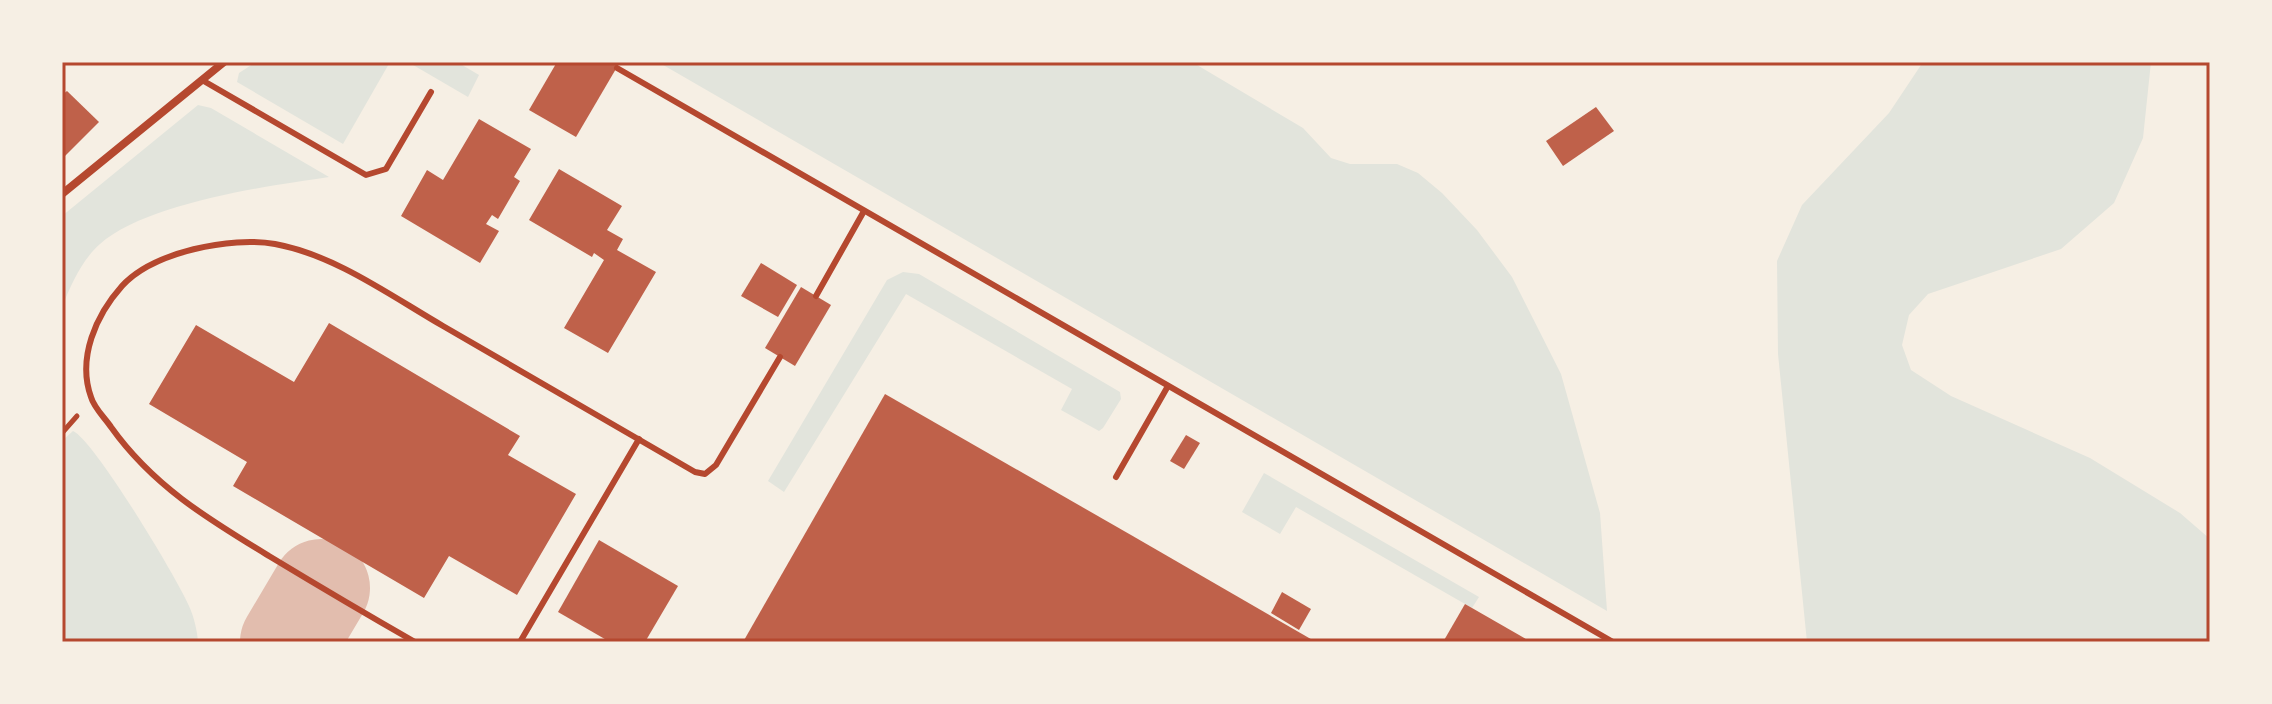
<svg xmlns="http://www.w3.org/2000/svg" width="2272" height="704" viewBox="0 0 2272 704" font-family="'Work Sans',sans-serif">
  <rect width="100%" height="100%" fill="#f6efe4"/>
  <g fill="#e2e4dc">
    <polygon points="256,62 390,62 343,144 237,82 239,73"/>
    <polygon points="408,62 457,62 479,75 468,97"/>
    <polygon points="658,62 1192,62 1303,128 1331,158 1350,164 1397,164 1418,173 1442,193 1477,230 1512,277 1561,374 1600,513 1607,611"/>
    <polygon points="1923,62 2151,62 2143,138 2114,203 2061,249 1928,294 1909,315 1902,345 1911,370 1951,396 2090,458 2180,513 2210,539 2210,642 1807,642 1778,354 1777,261 1802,205 1889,113"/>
    <path d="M198 105 211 108 329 177C267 186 147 203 100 244 81 261 71 285 62 307V216Z"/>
    <polygon points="903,272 919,274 1120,392 1121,399 1103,428 1099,431 1061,410 1072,389 906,294 784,492 768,481 887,280"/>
    <path d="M73 431C94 440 177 578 189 606 194 617 197 630 198 642H62V441Z"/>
    <polygon points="1264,473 1479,597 1472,608 1296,507 1280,534 1242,512"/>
  </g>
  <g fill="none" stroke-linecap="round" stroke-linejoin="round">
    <polyline stroke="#e2bdae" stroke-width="98" points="289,642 321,588"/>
  </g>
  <g fill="#bf614a">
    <polygon points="557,62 620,62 576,137 529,110"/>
    <polygon points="67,91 99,122 62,159 62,95"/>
    <polygon points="1596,107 1614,131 1563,166 1546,141"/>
    <polygon points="479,119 531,149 514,177 520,181 498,219 492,215 486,224 499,231 480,263 401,216 427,170 443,180"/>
    <polygon points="559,169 622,206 607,230 623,239 617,250 656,272 608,353 564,328 604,260 594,253 592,257 529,220"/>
    <polygon points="761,263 797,285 778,317 741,296"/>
    <polygon points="801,287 831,305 795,366 765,348"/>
    <polygon points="329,323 520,436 508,455 576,494 517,595 449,556 424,598 233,486 247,462 149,404 196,325 294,382"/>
    <polygon points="885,394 1131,535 1316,642 743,642"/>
    <polygon points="1186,435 1200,443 1184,469 1170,461"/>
    <polygon points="599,540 678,586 645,642 610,642 558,612"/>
    <polygon points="1282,592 1311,609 1299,630 1271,613"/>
    <polygon points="1465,604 1472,608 1531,642 1443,642"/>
  </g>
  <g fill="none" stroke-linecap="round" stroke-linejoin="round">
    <polyline stroke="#b5482f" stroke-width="5" points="62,433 77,416"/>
    <g stroke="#b5482f" stroke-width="6">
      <polyline points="617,68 1613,642"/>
      <polyline points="202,80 366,175 386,169 431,92"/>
      <polyline points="816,296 864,211"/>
      <polyline points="1116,477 1168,386"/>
      <path d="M415 642C366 614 317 585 269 556 208 519 153 486 111 427 105 418 94 408 91 397 77 358 96 315 122 286 153 252 231 236 275 244 335 255 391 296 443 326 527 375 611 423 695 472L705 474 716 465 780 357"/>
      <polyline points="520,642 639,439"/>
    </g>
    <polyline stroke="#b5482f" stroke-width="8" points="62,194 224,62"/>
  </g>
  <rect width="2272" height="704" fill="none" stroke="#f6efe4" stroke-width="128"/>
  <rect x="64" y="64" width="2144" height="576" fill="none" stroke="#b5482f" stroke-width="3"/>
</svg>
